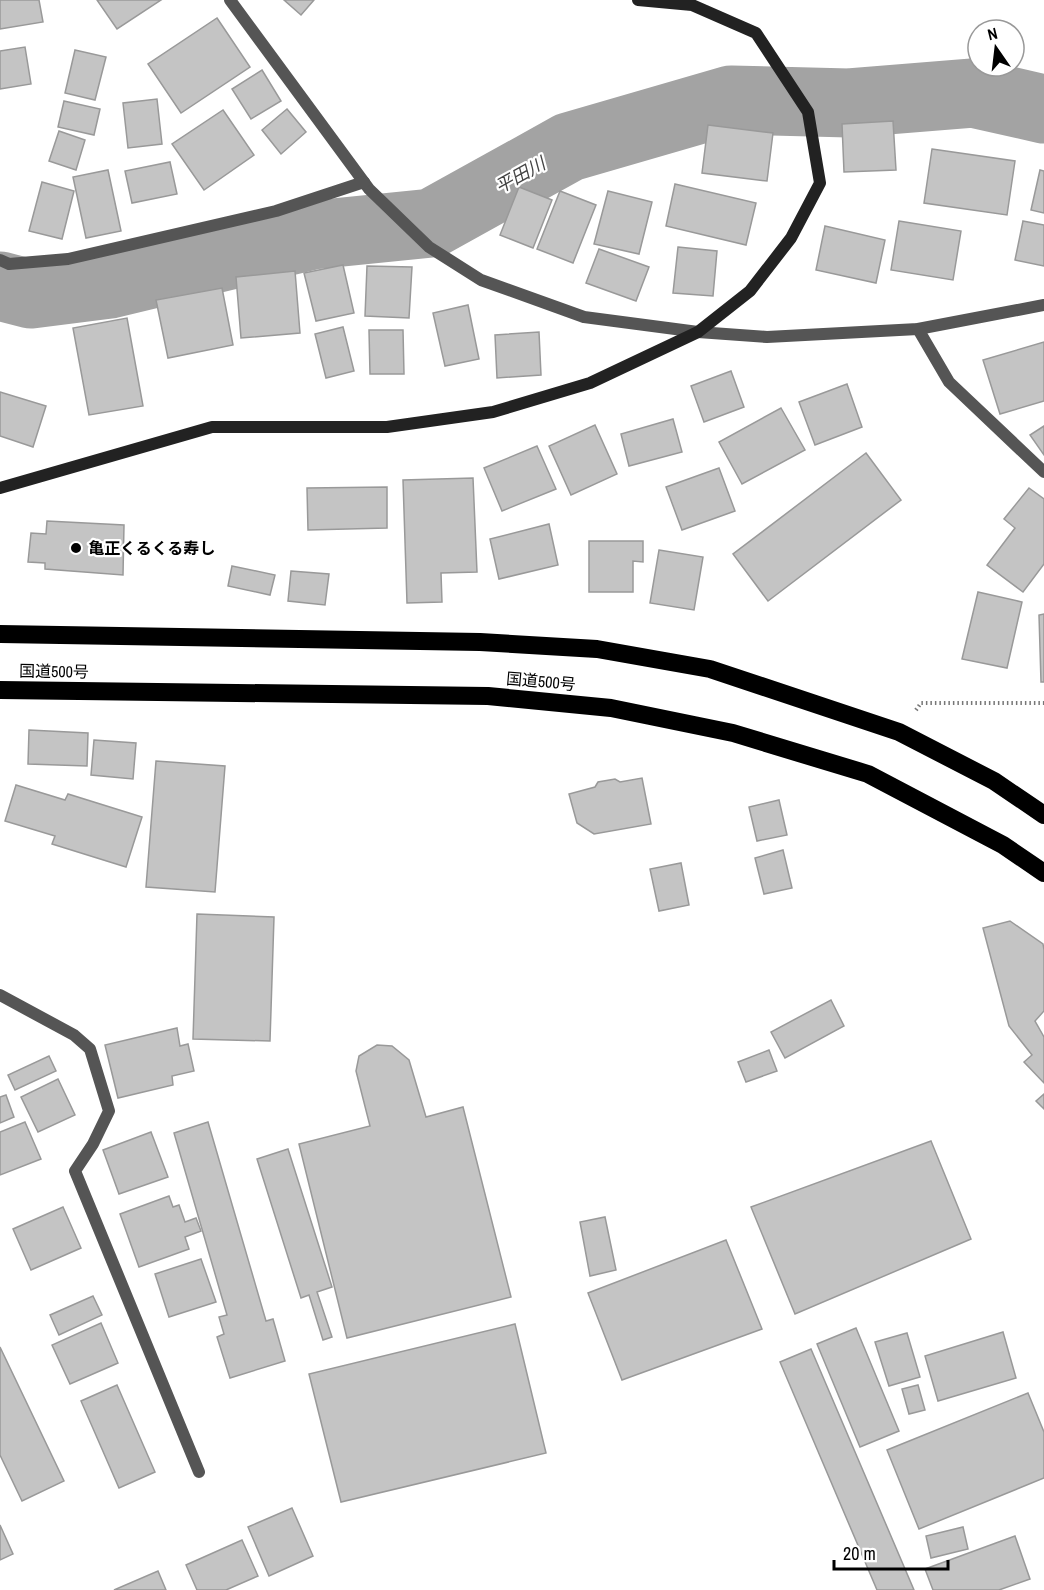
<svg xmlns="http://www.w3.org/2000/svg" width="1044" height="1590" viewBox="0 0 1044 1590" font-family="'Archivo Narrow','Noto Sans JP',sans-serif">
  <rect width="100%" height="100%" fill="#fff"/>
  <g fill="none" stroke-linecap="round" stroke-linejoin="round">
    <polyline stroke="#a3a3a3" stroke-width="69" points="0,286 31,294 110,284 313,235 432,223 569,147 731,100 849,103 973,93 1044,109"/>
  </g>
  <g fill="#c4c4c4" stroke="#999" stroke-width="1.5">
    <polygon points="0,0 39,0 43,22 0,29"/>
    <polygon points="97,0 161,0 117,29"/>
    <polygon points="284,0 314,0 301,15"/>
    <polygon points="217,18 250,67 181,113 148,64"/>
    <polygon points="25,47 31,84 0,89 0,51"/>
    <polygon points="75,50 106,57 95,100 65,93"/>
    <polygon points="262,70 281,101 251,119 232,89"/>
    <polygon points="157,99 162,144 128,148 123,103"/>
    <polygon points="64,101 100,109 94,135 58,127"/>
    <polygon points="287,109 306,132 281,154 262,130"/>
    <polygon points="223,110 254,155 204,190 172,144"/>
    <polygon points="893,121 896,170 844,172 842,124"/>
    <polygon points="708,125 773,133 767,181 702,173"/>
    <polygon points="59,131 85,140 76,170 49,161"/>
    <polygon points="932,149 1015,161 1007,215 924,203"/>
    <polygon points="170,162 177,194 132,203 125,171"/>
    <polygon points="108,170 121,231 86,238 73,177"/>
    <polygon points="1040,170 1044,171 1044,213 1031,210"/>
    <polygon points="42,182 74,191 62,239 29,231"/>
    <polygon points="675,184 756,203 746,245 666,226"/>
    <polygon points="519,187 552,200 533,248 500,235"/>
    <polygon points="560,191 596,205 573,263 537,249"/>
    <polygon points="608,191 652,202 639,254 594,244"/>
    <polygon points="899,221 961,231 953,280 891,270"/>
    <polygon points="1023,221 1044,225 1044,266 1015,260"/>
    <polygon points="825,226 885,240 876,283 816,270"/>
    <polygon points="678,247 717,251 713,296 673,293"/>
    <polygon points="599,249 649,267 636,301 586,283"/>
    <polygon points="343,265 354,313 316,321 304,273"/>
    <polygon points="367,266 412,267 409,318 365,316"/>
    <polygon points="295,271 300,333 241,338 236,277"/>
    <polygon points="222,288 233,345 168,358 156,300"/>
    <polygon points="468,305 479,359 445,366 433,313"/>
    <polygon points="127,318 143,406 89,415 73,328"/>
    <polygon points="343,327 354,371 326,378 315,334"/>
    <polygon points="369,330 403,330 404,374 370,374"/>
    <polygon points="539,332 541,375 497,378 495,335"/>
    <polygon points="1044,342 1044,401 1000,414 983,360"/>
    <polygon points="731,371 744,407 704,422 691,386"/>
    <polygon points="847,384 862,427 815,445 799,402"/>
    <polygon points="0,392 46,406 33,447 0,436"/>
    <polygon points="781,408 805,450 742,484 719,442"/>
    <polygon points="673,419 682,452 629,466 621,434"/>
    <polygon points="595,425 617,474 571,495 549,446"/>
    <polygon points="1044,426 1044,455 1030,435"/>
    <polygon points="537,446 556,489 502,511 484,468"/>
    <polygon points="866,453 901,500 768,601 733,554"/>
    <polygon points="719,468 735,511 682,530 666,487"/>
    <polygon points="473,478 477,572 441,573 442,602 407,603 403,480"/>
    <polygon points="387,487 387,528 308,530 307,488"/>
    <polygon points="1029,488 1044,499 1044,564 1023,592 987,565 1015,528 1004,519"/>
    <polygon points="47,521 124,525 123,575 45,569 45,563 28,562 31,533 46,534"/>
    <polygon points="549,524 558,565 499,579 490,539"/>
    <polygon points="589,541 643,541 643,562 633,561 633,592 589,592"/>
    <polygon points="659,550 703,557 694,610 650,603"/>
    <polygon points="232,566 275,575 270,595 228,586"/>
    <polygon points="291,571 329,574 325,605 288,601"/>
    <polygon points="978,592 1022,602 1007,668 962,659"/>
    <polygon points="1044,614 1044,682 1041,682 1039,615"/>
    <polygon points="29,730 88,733 87,766 28,764"/>
    <polygon points="94,740 136,743 133,779 91,775"/>
    <polygon points="156,761 225,766 215,892 146,887"/>
    <polygon points="642,778 651,824 594,834 577,823 569,794 595,787 598,782 615,779 620,782"/>
    <polygon points="16,785 65,800 68,794 142,817 126,867 52,844 55,836 5,821"/>
    <polygon points="779,800 787,835 757,841 749,807"/>
    <polygon points="783,850 792,888 764,894 755,858"/>
    <polygon points="681,863 689,905 659,911 650,869"/>
    <polygon points="197,914 274,917 270,1041 193,1039"/>
    <polygon points="1010,921 1043,944 1044,950 1044,1011 1035,1021 1044,1037 1044,1083 1024,1062 1032,1055 1009,1026 983,928"/>
    <polygon points="831,1000 844,1026 785,1058 771,1032"/>
    <polygon points="177,1028 180,1046 188,1044 194,1071 172,1076 173,1085 118,1098 105,1045"/>
    <polygon points="377,1045 392,1046 409,1060 426,1117 463,1107 511,1297 347,1338 299,1144 370,1126 356,1071 359,1056"/>
    <polygon points="769,1050 777,1071 746,1082 738,1062"/>
    <polygon points="49,1056 56,1071 15,1090 8,1075"/>
    <polygon points="58,1079 75,1115 38,1132 21,1097"/>
    <polygon points="1044,1094 1044,1109 1036,1101"/>
    <polygon points="6,1095 14,1117 0,1123 0,1097"/>
    <polygon points="25,1122 41,1159 0,1175 0,1132"/>
    <polygon points="208,1122 266,1321 273,1319 285,1361 230,1378 217,1337 224,1334 219,1317 227,1315 174,1133"/>
    <polygon points="151,1132 168,1177 119,1194 103,1150"/>
    <polygon points="931,1141 971,1239 795,1314 751,1207"/>
    <polygon points="288,1149 332,1287 317,1292 332,1337 323,1340 309,1295 301,1298 257,1159"/>
    <polygon points="169,1196 173,1207 179,1205 185,1222 196,1218 201,1231 185,1237 189,1249 139,1267 120,1214"/>
    <polygon points="63,1207 81,1248 31,1270 13,1229"/>
    <polygon points="605,1217 616,1270 590,1276 580,1222"/>
    <polygon points="726,1240 762,1329 622,1380 588,1293"/>
    <polygon points="201,1259 216,1302 169,1317 155,1274"/>
    <polygon points="93,1296 102,1315 59,1335 50,1315"/>
    <polygon points="101,1323 118,1363 70,1384 52,1345"/>
    <polygon points="515,1324 546,1453 341,1502 309,1374"/>
    <polygon points="856,1328 899,1431 860,1447 817,1344"/>
    <polygon points="1003,1332 1016,1378 938,1401 925,1356"/>
    <polygon points="907,1333 920,1377 889,1386 875,1342"/>
    <polygon points="0,1347 64,1481 22,1501 0,1455"/>
    <polygon points="811,1349 914,1590 877,1590 780,1362"/>
    <polygon points="117,1385 155,1472 119,1488 81,1401"/>
    <polygon points="918,1385 925,1410 909,1414 902,1389"/>
    <polygon points="1028,1393 1044,1432 1044,1478 919,1529 887,1450"/>
    <polygon points="292,1508 313,1556 269,1576 248,1527"/>
    <polygon points="0,1525 13,1554 0,1560"/>
    <polygon points="963,1527 968,1549 931,1558 926,1536"/>
    <polygon points="1015,1536 1030,1579 999,1590 933,1590 925,1569"/>
    <polygon points="242,1540 258,1576 226,1590 197,1590 186,1565"/>
    <polygon points="158,1571 166,1590 114,1590"/>
  </g>
  <g fill="none" stroke-linecap="round" stroke-linejoin="round">
    <polyline stroke="#777" stroke-width="4" stroke-dasharray="1.5 3" stroke-linecap="butt" points="916,710 921,703 1044,703"/>
    <g stroke="#555" stroke-width="12">
      <polyline points="230,0 369,189 429,247 481,280 584,317 698,332 767,337 918,329 1044,305"/>
      <polyline points="0,260 9,264 68,259 276,211 364,182"/>
      <polyline points="918,329 949,382 1044,472"/>
      <polyline points="0,995 74,1035 90,1049 109,1111 93,1144 75,1171 199,1472"/>
    </g>
    <polyline stroke="#222" stroke-width="12" points="0,488 212,427 387,427 493,412 590,383 698,332 750,291 791,238 820,183 808,112 756,33 692,5 638,0"/>
    <g stroke="#000" stroke-width="18">
      <polyline points="0,634 480,642 597,649 710,669 899,732 994,781 1044,815"/>
      <polyline points="0,690 488,696 611,708 733,733 868,774 1003,845 1044,873"/>
    </g>
  </g>
  <circle fill="#000" stroke="#fff" stroke-width="2" cx="76" cy="548" r="6"/>
  <g text-anchor="middle" dominant-baseline="central" stroke-width="4.5" stroke-linejoin="round" paint-order="stroke">
    <g font-size="16" font-weight="bold" fill="#000" stroke="#fff" text-anchor="start">
      <text x="88" y="548">亀正くるくる寿し</text>
    </g>
    <g font-size="16" fill="#000" stroke="#fff">
      <text transform="translate(54 671) rotate(1)">国道500号</text>
      <text transform="translate(541 681) rotate(5)">国道500号</text>
    </g>
    <g font-size="18" font-style="italic" fill="#444" stroke="#fff">
      <text transform="translate(520 175) rotate(-29)">平田川</text>
    </g>
  </g>
  <g transform="translate(996 48) rotate(346)"><circle r="28" fill="#ffffff" stroke="#999999" stroke-width="1.5"/>
  <path d="M0-4.5L10 22L0 15L-10 22Z" fill="#000000"/>
  <text y="-9" font-size="16" font-weight="bold" text-anchor="middle" fill="#000000">N</text>
  </g>
  <path d="M834 1560v9h114v-9" fill="none" stroke="#000000" stroke-width="3"/>
  <text x="843" y="1560" font-size="18" fill="#000000" stroke="#ffffff" stroke-width="4.5" paint-order="stroke">20 m</text>
</svg>
